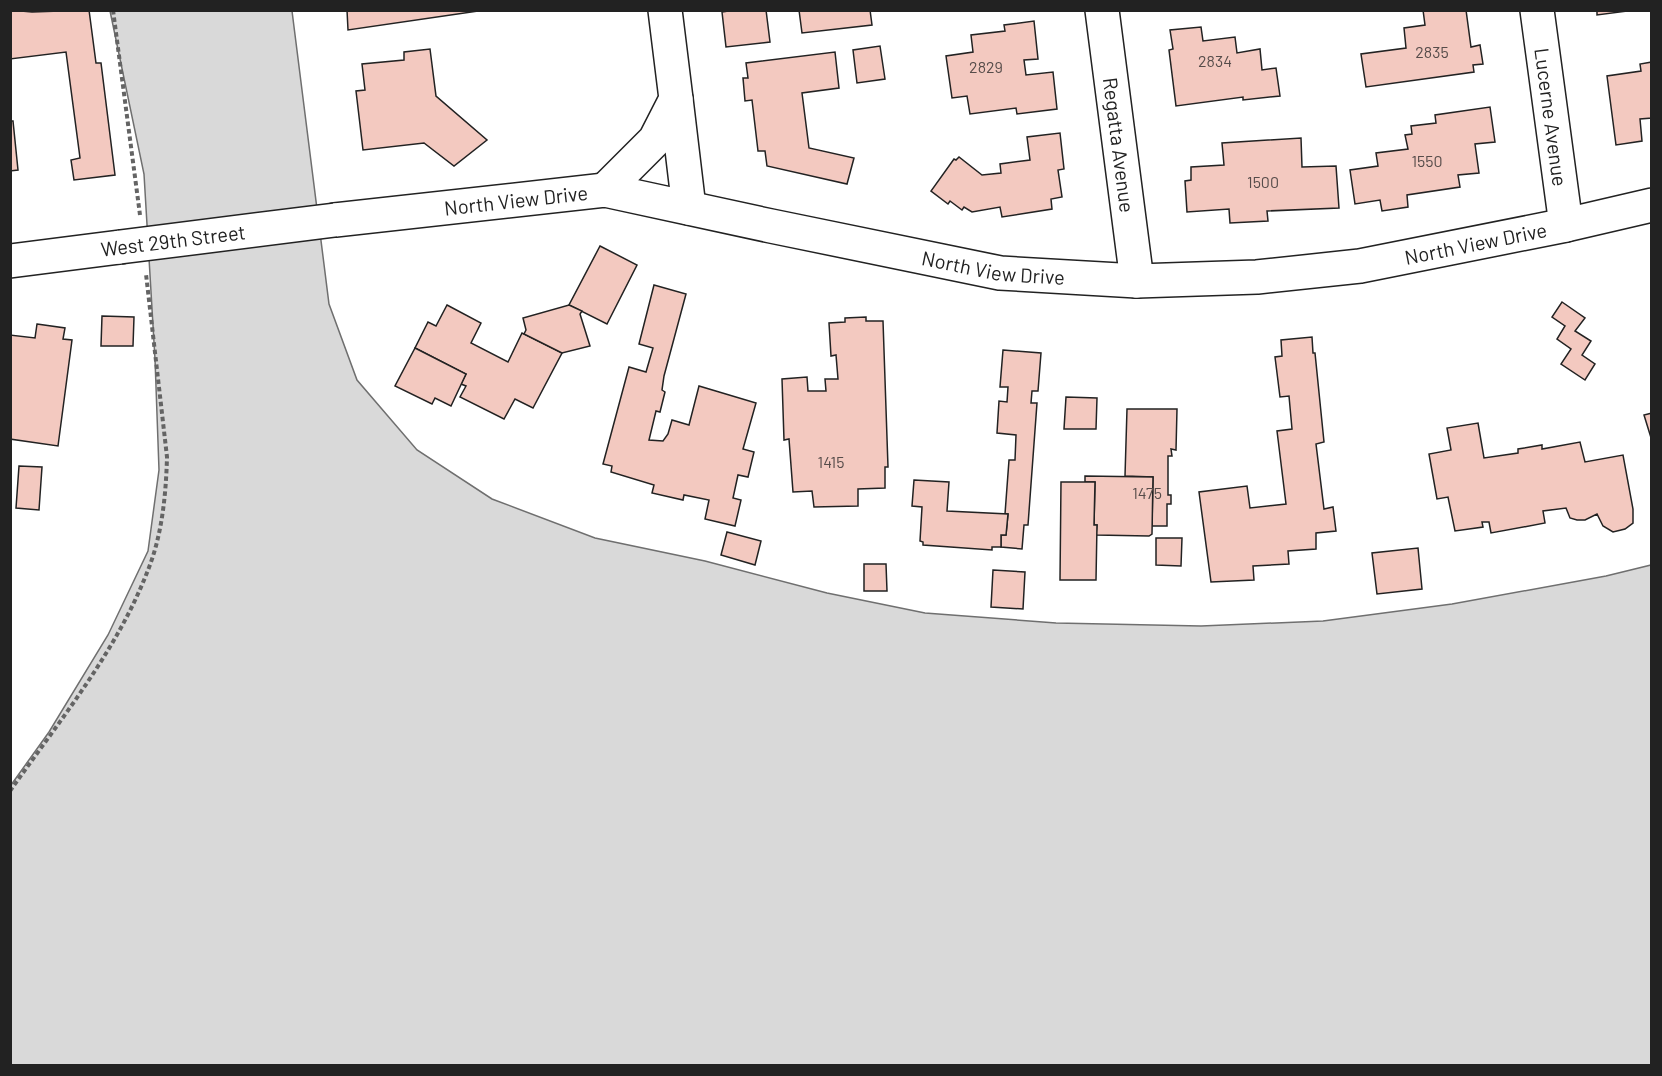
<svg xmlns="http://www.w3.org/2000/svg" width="1662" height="1076" viewBox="0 0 1662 1076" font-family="Barlow,sans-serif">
  <rect width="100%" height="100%" fill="#fff"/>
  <polygon fill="#d9d9d9" stroke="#6f6f6f" stroke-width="1.5" points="110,11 292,11 329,304 357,380 417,450 492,499 595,538 705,561 827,593 925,613 1056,623 1201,626 1323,621 1452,604 1606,576 1651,565 1651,1065 11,1066 11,785 49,732 108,635 148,551 159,470 155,359 144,174"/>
  <g fill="#f3c9c0" stroke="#222" stroke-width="1.5">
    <polygon points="10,10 32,12 89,10 96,63 101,63 115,175 74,180 71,160 80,158 66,52 10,59"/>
    <polygon points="347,10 485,10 348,30"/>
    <polygon points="735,10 766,10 770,42 726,47 722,12"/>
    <polygon points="799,10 870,10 872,25 802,33"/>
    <polygon points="1423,10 1466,10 1471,47 1480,45 1483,64 1473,65 1474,72 1366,87 1361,54 1406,48 1404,28 1425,25"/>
    <polygon points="1597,10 1635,10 1597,15"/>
    <polygon points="1034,21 1038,59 1024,60 1026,75 1053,72 1057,109 1017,114 1016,108 970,114 967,96 952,98 946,56 973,52 971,35 1005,31 1004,25"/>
    <polygon points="1201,27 1203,41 1235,37 1237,53 1260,49 1262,70 1276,68 1280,96 1243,100 1243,97 1176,106 1169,50 1173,49 1170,30"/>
    <polygon points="880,46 885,79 857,83 853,50"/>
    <polygon points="430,49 436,96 487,140 454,166 424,143 363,150 356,91 365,90 362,64 404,60 404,52"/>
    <polygon points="835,52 839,88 802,93 809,148 854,158 847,184 767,166 765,151 758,151 752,100 745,101 743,78 748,78 746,63"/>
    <polygon points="1652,62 1652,118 1640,119 1642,141 1616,145 1607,76 1641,71 1640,64"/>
    <polygon points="1490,107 1495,142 1475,144 1479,173 1458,175 1460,187 1407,195 1408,207 1382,211 1380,200 1355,204 1350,170 1378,166 1376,153 1408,149 1405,135 1412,134 1411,126 1436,123 1435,115"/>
    <polygon points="10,121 13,121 18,170 10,171"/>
    <polygon points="1060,133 1064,169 1058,170 1062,197 1051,199 1052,209 1002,217 1000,207 972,212 964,207 962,210 950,201 948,204 931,191 954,159 956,160 959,157 982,175 1001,173 1000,164 1030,160 1027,137"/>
    <polygon points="1301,138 1302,167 1336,166 1339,208 1267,211 1268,221 1230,223 1229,209 1187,212 1185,181 1191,180 1191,167 1224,165 1222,143"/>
    <polygon points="600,246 637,265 607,324 569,305"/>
    <polygon points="654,285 686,294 664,376 662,390 665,392 660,412 656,411 649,440 663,441 668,434 672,420 689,425 699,386 756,403 743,449 754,452 748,477 738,475 733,498 741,500 735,526 705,519 709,500 684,495 683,500 652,493 654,485 611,472 612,466 603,464 629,367 646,372 653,348 639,344"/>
    <polygon points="1562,302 1585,318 1575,331 1591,341 1582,355 1595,364 1585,380 1561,364 1571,349 1557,339 1565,326 1552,317"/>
    <polygon points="447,305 481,323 471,343 508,362 522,333 562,353 533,408 515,399 504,419 460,397 466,386 461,384 466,374 415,348 428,322 436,326"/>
    <polygon points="569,305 582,311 580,314 590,346 562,353 524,334 526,330 523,318"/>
    <polygon points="102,316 134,317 133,346 101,346"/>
    <polygon points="866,317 866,321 883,321 888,467 885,467 885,488 858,489 858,506 814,507 812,491 793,492 789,439 784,440 782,379 807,377 808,391 826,391 825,379 838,379 836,355 831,356 829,323 845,322 845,318"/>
    <polygon points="37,324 65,328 63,339 72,340 58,446 10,439 10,335 35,338"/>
    <polygon points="1312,337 1313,353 1315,353 1324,442 1316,444 1324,509 1333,507 1336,531 1316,533 1316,549 1288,551 1289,564 1253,566 1254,580 1211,582 1199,492 1247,486 1250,508 1286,504 1277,431 1292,429 1289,396 1280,397 1275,357 1282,356 1281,340"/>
    <polygon points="415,348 466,374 451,406 435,398 432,404 395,386"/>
    <polygon points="1003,350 1041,353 1038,391 1032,391 1031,403 1037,403 1028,525 1024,525 1022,549 1001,547 1001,535 1006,535 1008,514 1005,514 1009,460 1015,460 1016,435 997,433 999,401 1007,402 1008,387 1000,387"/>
    <polygon points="1066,397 1097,398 1096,429 1064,429"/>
    <polygon points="1127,409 1177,409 1176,450 1171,449 1172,456 1168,456 1168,495 1171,495 1171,504 1167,504 1167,526 1152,526 1153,477 1125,476"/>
    <polygon points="1652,413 1652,441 1644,415"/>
    <polygon points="1478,423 1484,458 1518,453 1518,449 1542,445 1542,449 1580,442 1585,462 1623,455 1633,509 1633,523 1625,529 1613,532 1603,526 1597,514 1585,520 1577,520 1570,518 1566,508 1543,511 1545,523 1491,533 1489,522 1482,522 1483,527 1455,531 1448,497 1437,499 1429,454 1451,450 1447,428"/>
    <polygon points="19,466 42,467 39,510 16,508"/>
    <polygon points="1085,476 1153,477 1152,534 1149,536 1096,535 1097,525 1094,525 1095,482 1085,482"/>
    <polygon points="914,480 949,482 947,511 1008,514 1006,535 1001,535 1001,547 992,547 992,550 923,545 923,542 920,541 922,507 912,506"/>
    <polygon points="1061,482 1095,482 1094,525 1097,525 1096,580 1060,580"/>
    <polygon points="727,532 761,541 755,565 721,555"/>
    <polygon points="1156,538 1182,538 1181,566 1156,565"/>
    <polygon points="1418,548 1422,589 1377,594 1372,553"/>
    <polygon points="864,564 886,564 887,591 864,591"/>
    <polygon points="993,570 1025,572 1023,609 991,607"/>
  </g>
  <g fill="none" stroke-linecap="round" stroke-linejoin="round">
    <g stroke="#222" stroke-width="36">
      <g id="minor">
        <path id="s1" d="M1102 10 1137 281"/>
        <path id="s2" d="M1537 10 1566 225"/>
        <polyline points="676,99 689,208"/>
        <polyline points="605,190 655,140 676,99 665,10"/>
        <path id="s3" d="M335 220 605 190 771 226 1000 273 1137 281 1257 277 1360 266 1566 225 1652 205"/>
        <polyline points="10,261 120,247"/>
      </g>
    </g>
    <g stroke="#646464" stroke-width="4" stroke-dasharray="4.5 3" stroke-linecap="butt">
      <polyline points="113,10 140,215"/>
      <path d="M10 791C60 720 117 651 148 570 162 535 166 495 167 457L146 274"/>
    </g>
    <use href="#minor" stroke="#fff" stroke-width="33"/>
    <g stroke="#222" stroke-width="36" stroke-linecap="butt">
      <polyline id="minor-bridge" points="120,247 335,220"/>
    </g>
    <use href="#minor-bridge" stroke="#fff" stroke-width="33"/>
  </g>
  <g text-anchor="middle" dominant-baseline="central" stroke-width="4.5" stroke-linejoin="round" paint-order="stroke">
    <g font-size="16" fill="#564c4a">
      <text x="1432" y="51">2835</text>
      <text x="1215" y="60">2834</text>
      <text x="986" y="66">2829</text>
      <text x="1427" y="160">1550</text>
      <text x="1263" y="181">1500</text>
      <text x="831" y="461">1415</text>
      <text x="1147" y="492">1475</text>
    </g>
    <g font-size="20" fill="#222" stroke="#fff">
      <text stroke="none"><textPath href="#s2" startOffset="108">Lucerne Avenue</textPath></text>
      <text stroke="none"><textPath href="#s1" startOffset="136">Regatta Avenue</textPath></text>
      <text stroke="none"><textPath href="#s3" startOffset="182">North View Drive</textPath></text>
      <text transform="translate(173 240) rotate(-7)">West 29th Street</text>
      <text stroke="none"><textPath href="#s3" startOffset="1154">North View Drive</textPath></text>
      <text stroke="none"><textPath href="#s3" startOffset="668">North View Drive</textPath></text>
    </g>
  </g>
  <rect width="1662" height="1076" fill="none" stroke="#222222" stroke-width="24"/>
</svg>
